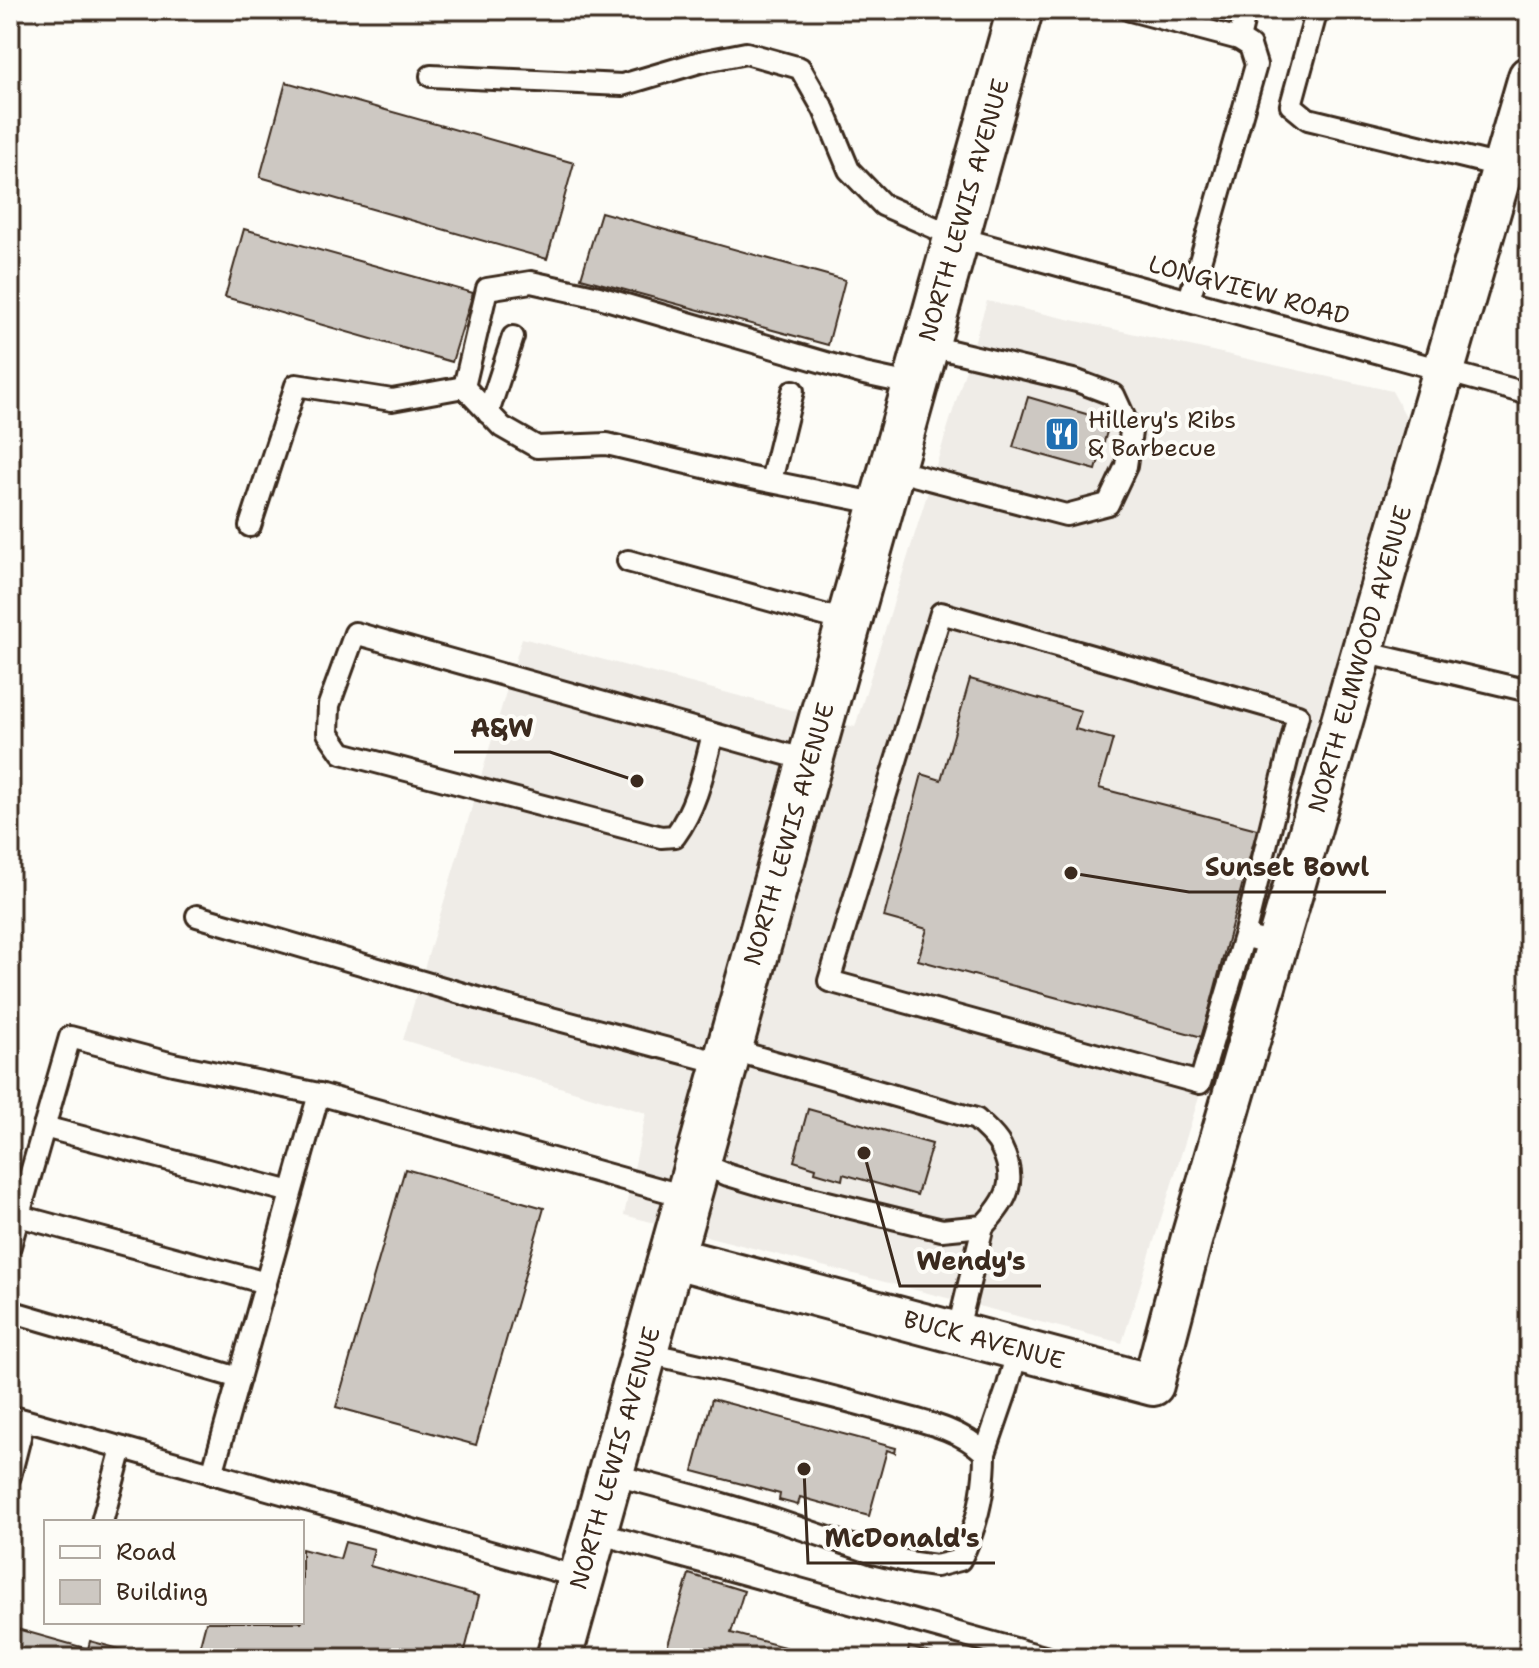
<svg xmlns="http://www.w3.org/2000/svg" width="1539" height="1668" viewBox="0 0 1539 1668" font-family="'Shantell Sans',sans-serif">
  <rect width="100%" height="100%" fill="#fdfcf7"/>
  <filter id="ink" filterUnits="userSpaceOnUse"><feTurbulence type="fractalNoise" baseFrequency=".0125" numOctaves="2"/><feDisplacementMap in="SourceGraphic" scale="16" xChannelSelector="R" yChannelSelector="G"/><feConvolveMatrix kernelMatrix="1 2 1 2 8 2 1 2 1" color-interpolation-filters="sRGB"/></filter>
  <g filter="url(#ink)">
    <polygon fill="#efece7" points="987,301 1392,391 1410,424 1122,1343 624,1215 646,1113 403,1040 522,638 855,727"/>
    <g fill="#cdc8c2" stroke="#3b2a1e" stroke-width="2">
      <polygon points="286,82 574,163 547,259 260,177"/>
      <polygon points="601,212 845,280 828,345 581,278"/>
      <polygon points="244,229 473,293 452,362 225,297"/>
      <polygon points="1028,397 1110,421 1096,470 1013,447"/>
      <polygon points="970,679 1081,711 1075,729 1113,739 1099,788 1257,829 1202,1037 918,960 927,929 884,917 922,774 941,780"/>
      <polygon points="808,1109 932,1144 917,1195 843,1174 842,1180 815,1172 816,1168 794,1161"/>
      <polygon points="405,1169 544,1208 476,1445 336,1407"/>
      <polygon points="712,1399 896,1448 895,1453 887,1450 869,1516 800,1497 798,1505 779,1500 780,1494 693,1471"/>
      <polygon points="345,1542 374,1549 370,1566 479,1596 463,1658 248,1658 200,1645 206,1622 302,1622 302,1549 340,1559"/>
      <polygon points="689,1574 744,1591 731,1633 826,1658 664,1658"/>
      <polygon points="10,1627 88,1649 90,1641 152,1658 10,1658"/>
      <polygon points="909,1647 948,1658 907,1658"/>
    </g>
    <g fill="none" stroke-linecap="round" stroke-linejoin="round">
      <g stroke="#3b2a1e" stroke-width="26">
        <g id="service">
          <polyline points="1130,10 1239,39 1250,46 1256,65 1189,300"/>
          <polyline points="1317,10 1291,105 1308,119 1529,173"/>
          <polyline points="1239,39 1246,10"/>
          <polyline points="431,76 622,85 700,62 746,53 800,68 824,110 849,170 883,205 956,237 1529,394"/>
          <polyline points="488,413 513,337"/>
          <polyline points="891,469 1066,515 1108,504 1126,466 1131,432 1114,395 1077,381 926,345"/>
          <polyline points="771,481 793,391"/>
          <polyline points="881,504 742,476 607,444 537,447 502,427 464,387 487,289 531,282 599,297 864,374 915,385"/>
          <polyline points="250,526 296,385 392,400 464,387"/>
          <polyline points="628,561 849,622"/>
          <polyline points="1363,652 1529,691"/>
          <path d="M713 734C704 769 697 806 675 836L661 837 342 753 328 733 329 705 355 633 810 761"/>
          <polyline points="197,916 498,1004 725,1064"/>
          <polyline points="1244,936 1298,715 941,613 829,981 1200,1083 1244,936 1277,945"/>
          <polyline points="44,1127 291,1192"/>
          <path d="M698 1162 728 1175 778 1190 942 1230 983 1226C1008 1200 1018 1181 1001 1147 996 1136 984 1127 976 1119L729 1049"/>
          <polyline points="19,1216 266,1283"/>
          <polyline points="10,1246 70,1037 173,1064 319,1094 688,1197"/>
          <polyline points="10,1311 239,1378"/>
          <polyline points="957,1333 983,1226"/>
          <polyline points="10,1416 582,1578"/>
          <polyline points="985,1453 1007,1389 1018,1349"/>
          <polyline points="212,1474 319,1094"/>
          <path d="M611 1474 702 1498 770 1518 873 1553 914 1563 936 1566 960 1560C977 1527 985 1490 985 1453 958 1427 919 1421 884 1411 805 1388 725 1371 644 1352"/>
          <polyline points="10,1476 24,1421"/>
          <polyline points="102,1522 122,1448"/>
          <polyline points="594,1532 1048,1658"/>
        </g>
      </g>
      <g stroke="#3b2a1e" stroke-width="46">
        <polyline id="minor" points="671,1257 1153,1385 1191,1241 1529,77"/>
      </g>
      <g stroke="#3b2a1e" stroke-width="50">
        <polyline id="secondary" points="559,1658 1020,10"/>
      </g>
      <use href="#service" stroke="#fdfcf7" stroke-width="20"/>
      <use href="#minor" stroke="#fdfcf7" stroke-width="40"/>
      <use href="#secondary" stroke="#fdfcf7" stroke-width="44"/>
    </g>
  </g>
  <defs>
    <g id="restaurant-square" transform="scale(1.8)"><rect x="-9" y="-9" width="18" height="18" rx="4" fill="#1f6fb2" stroke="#fdfcf7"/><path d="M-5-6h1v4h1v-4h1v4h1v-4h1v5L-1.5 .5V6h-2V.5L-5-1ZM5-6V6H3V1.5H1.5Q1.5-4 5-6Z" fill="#fff"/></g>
  </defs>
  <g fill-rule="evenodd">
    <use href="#restaurant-square" x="1062" y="434"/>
  </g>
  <g text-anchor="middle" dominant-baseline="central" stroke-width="8" stroke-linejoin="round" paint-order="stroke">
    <g font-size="24" fill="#3b2a1e" stroke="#fdfcf7">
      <text transform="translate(964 210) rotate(-74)">NORTH LEWIS AVENUE</text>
      <text transform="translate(1249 290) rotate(15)">LONGVIEW ROAD</text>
      <text transform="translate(1360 659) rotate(-74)">NORTH ELMWOOD AVENUE</text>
      <text transform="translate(789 834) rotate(-74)">NORTH LEWIS AVENUE</text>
      <text transform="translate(984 1340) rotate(15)">BUCK AVENUE</text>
      <text transform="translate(615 1458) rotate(-74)">NORTH LEWIS AVENUE</text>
    </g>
    <g font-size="24" fill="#3b2a1e" stroke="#fdfcf7" text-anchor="start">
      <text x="1088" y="420">Hillery's Ribs<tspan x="1088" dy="28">&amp; Barbecue</tspan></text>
    </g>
  </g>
  <path fill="none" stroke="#3b2a1e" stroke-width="3" d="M637 781L550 752H454M1071 873L1189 892H1386M864 1153L900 1286H1041M804 1469L808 1563H995"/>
  <g fill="#3b2a1e" stroke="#fdfcf7" stroke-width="3">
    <circle cx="637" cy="781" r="8"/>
    <circle cx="1071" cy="873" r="8"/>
    <circle cx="864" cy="1153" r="8"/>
    <circle cx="804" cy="1469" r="8"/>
  </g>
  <g font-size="26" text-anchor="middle" font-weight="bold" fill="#3b2a1e" stroke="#fdfcf7" stroke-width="8" stroke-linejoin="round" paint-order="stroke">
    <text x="502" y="737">A&amp;W</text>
    <text x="1287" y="876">Sunset Bowl</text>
    <text x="971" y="1270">Wendy's</text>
    <text x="902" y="1547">McDonald's</text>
  </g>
  <rect width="1539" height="1668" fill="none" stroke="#fdfcf7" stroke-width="40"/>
  <rect x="20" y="20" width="1499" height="1628" fill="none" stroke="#3b2a1e" stroke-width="3" filter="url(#ink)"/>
  <rect x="44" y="1520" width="260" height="104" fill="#fdfcf7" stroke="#afa8a0" stroke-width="2"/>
  <rect x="60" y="1546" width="40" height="12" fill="#fdfcf7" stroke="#afa8a0" stroke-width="2"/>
  <text x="116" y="1560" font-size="24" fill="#3b2a1e">Road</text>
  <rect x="60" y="1580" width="40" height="24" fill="#cdc8c2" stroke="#afa8a0" stroke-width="2"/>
  <text x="116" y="1600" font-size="24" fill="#3b2a1e">Building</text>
</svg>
